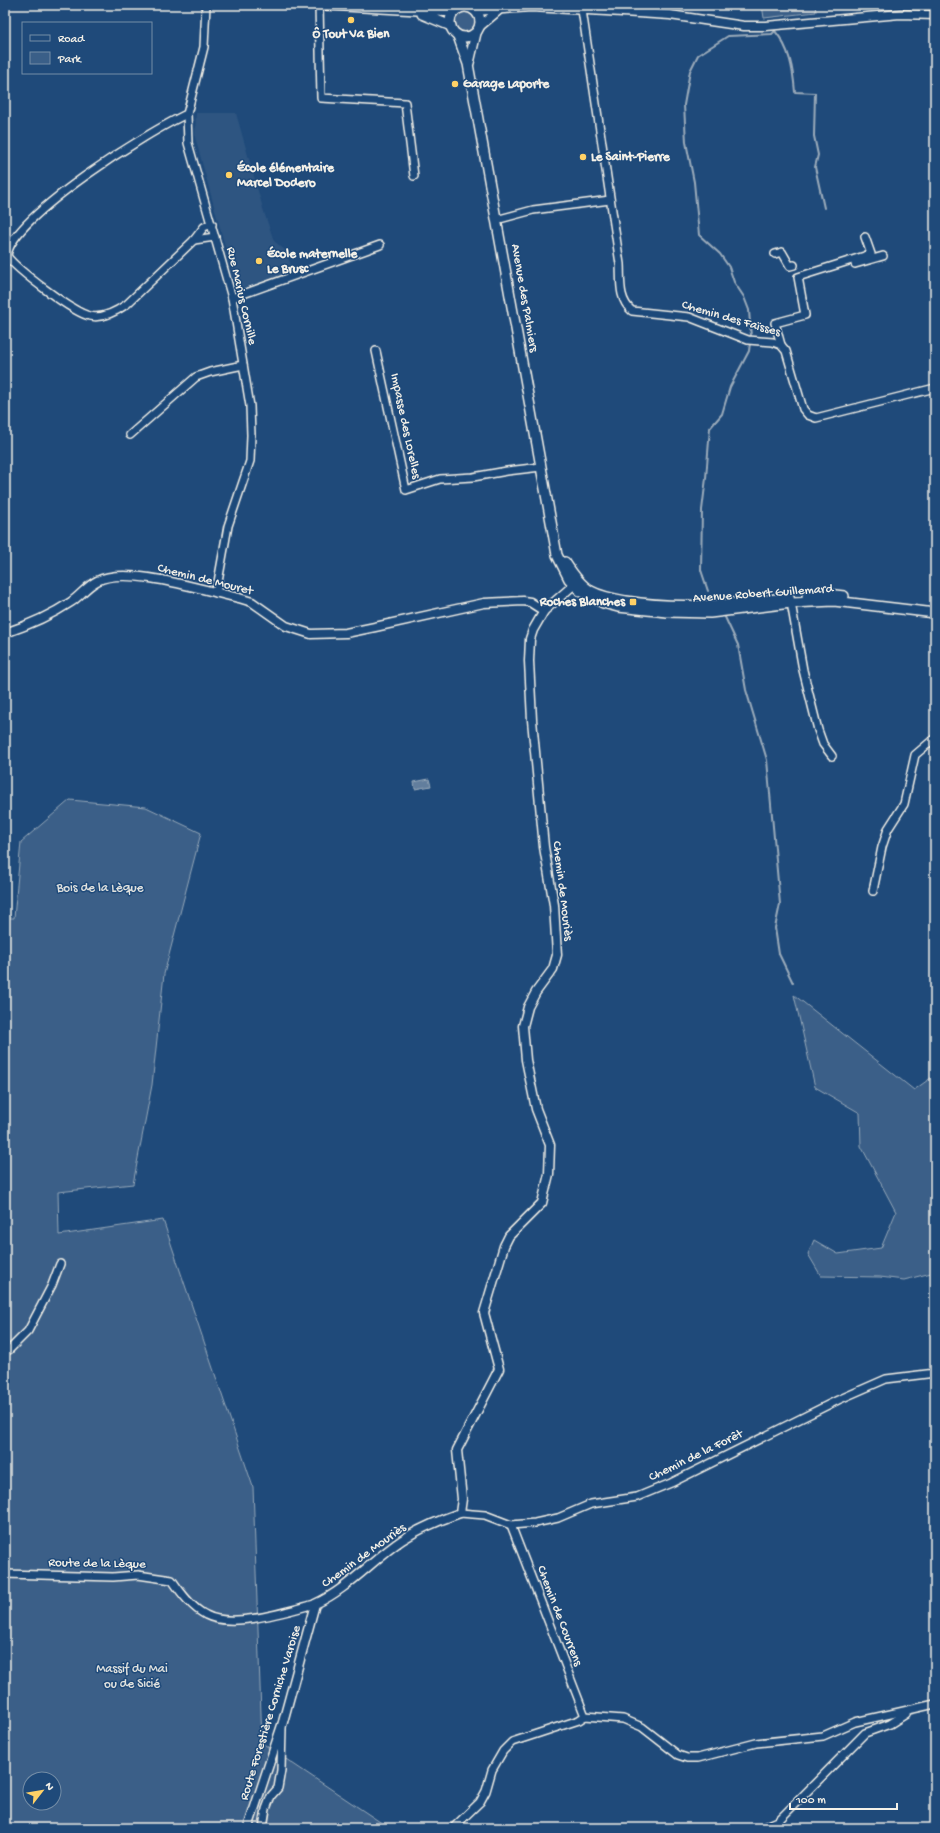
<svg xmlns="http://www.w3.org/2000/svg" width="940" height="1833" viewBox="0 0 940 1833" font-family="'Gochi Hand',sans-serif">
  <rect width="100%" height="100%" fill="#1f4a7a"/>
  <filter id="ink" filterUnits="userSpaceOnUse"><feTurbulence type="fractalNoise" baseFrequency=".025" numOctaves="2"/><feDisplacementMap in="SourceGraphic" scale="8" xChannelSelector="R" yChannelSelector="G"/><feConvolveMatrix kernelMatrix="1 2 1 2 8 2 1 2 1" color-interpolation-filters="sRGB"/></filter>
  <g filter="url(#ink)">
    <polygon fill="#2d5581" points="196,113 236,113 264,212 274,241 286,251 293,271 237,290 195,137"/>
    <g fill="#3a5f88" stroke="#97a8b8" fill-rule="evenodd">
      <polygon points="762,5 815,5 816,12 764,18"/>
      <circle cx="465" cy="22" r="15"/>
      <path d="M70 800 146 807 201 833 164 974 152 1085 133 1184 58 1192 59 1235 163 1220 253 1487 262 1743 389 1828H5V918H14L21 842ZM30 1779H54V1803H30Z"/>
      <polygon points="794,995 914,1090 935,1075 935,1272 904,1280 880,1277 821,1276 808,1254 814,1240 838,1254 881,1248 896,1212 861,1146 860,1113 815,1087"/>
    </g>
    <polygon fill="#627e9d" stroke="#9cacbb" points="429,779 431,786 415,789 414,782"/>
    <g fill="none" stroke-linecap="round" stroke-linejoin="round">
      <g stroke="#9cacbb" stroke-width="2">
        <path d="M751 337 749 310 744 297 734 282 729 267 720 254 699 235 694 182 686 142 684 105 690 71 698 55 728 36 772 34 775 31C790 49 793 69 795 92L815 93 814 136 818 155 815 167 824 208"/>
        <polyline points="708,591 701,570 702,510 706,478 710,428 722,414 730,387 749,351 750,343"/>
        <polyline points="724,615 738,645 746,690 767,760 780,904 775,928 779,954 793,983"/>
      </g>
      <g stroke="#f4f1e8" stroke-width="10">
        <g id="minor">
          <polyline points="206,5 204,47 187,114 188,143 232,298 250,406 251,435 250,461 228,526 216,593"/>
          <polyline points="319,5 321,98 405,103 414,176"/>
          <polyline points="642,5 642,13"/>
          <path d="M582 10 620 264C621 281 618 299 632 311L689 317 748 340 773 342 781 345 786 351 803 409 808 415 816 418 935 388"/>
          <path d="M187 114C151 130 10 217 7 256 16 269 75 314 90 316 103 319 117 311 127 304L194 240 204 227 212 224"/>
          <polyline points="496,220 533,210 610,200"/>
          <polyline points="194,240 215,237"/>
          <polyline points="775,254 782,252 790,266 794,265"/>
          <polyline points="855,264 883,256"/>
          <polyline points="232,298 380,245"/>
          <polyline points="781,345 775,323 805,315 798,277 871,254 865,237"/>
          <polyline points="376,351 406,490 440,479 473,477 507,471 541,467"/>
          <polyline points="130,435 196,377 210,372 243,365"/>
          <polyline points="790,597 803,670 818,730 823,744 832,756"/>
          <polyline points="873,891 882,847 888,829 904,804 915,755 935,738"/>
          <polyline points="5,1351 9,1350 28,1331 52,1285 60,1264"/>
          <polyline points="460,1513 485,1515 511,1525 535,1523 558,1518 591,1504 637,1497 671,1483 838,1400 886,1379 935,1373"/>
          <polyline points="511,1525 585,1716"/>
          <path d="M5 1574 113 1577 138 1575 172 1580C181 1593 192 1608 206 1615 232 1629 288 1611 315 1604"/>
          <polyline points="263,1828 266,1809 271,1796 278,1788 281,1770 282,1728"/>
          <polyline points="453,1828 480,1802 486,1791 492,1770 503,1751 512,1742 579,1720 585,1716 623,1719 642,1727 678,1755 687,1758 698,1758 756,1743 823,1736 855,1722 935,1704"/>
          <polyline points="761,1828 778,1821 865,1733 890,1724 906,1714"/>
        </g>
      </g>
      <g stroke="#f4f1e8" stroke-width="11">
        <g id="tertiary">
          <polyline points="459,9 460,5"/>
          <polyline points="475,11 531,7 606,11 670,15 744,26 766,26 900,14 935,15"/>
          <polyline points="479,27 498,11"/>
          <path d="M5 633C26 626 53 614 71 602 80 596 87 586 97 581 126 565 206 591 239 598L252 602 286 626 311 634 346 633 375 627 484 603 523 601 530 602 544 611"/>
          <path d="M248 1828 283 1722 315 1604C348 1589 372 1560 402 1540 420 1528 440 1520 460 1513L462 1499 457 1450 499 1369 484 1313 504 1246 509 1236 542 1203 549 1174 550 1145 536 1109 526 1060 523 1026 528 1007 536 992 553 969 557 955 554 905 544 847 532 720 529 661 530 639 533 630 544 611 578 581"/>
        </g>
      </g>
      <g stroke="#f4f1e8" stroke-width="12">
        <g id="secondary">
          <polyline points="326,5 454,12"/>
          <circle cx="465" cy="22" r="15"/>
          <polyline points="422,14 451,26"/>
          <polyline points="458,36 468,64 557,555 569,579 581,592 603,603 618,607 667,612 710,613 791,603 834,601 935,613"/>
          <polyline points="469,63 476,33"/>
          <path d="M565 562C572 573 580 585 591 591 602 597 615 599 626 601 681 610 730 604 784 598"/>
          <polyline points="807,596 827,594 844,596"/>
        </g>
      </g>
      <use href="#minor" stroke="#1f4a7a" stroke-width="7"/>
      <use href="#tertiary" stroke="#1f4a7a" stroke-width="8"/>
      <use href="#secondary" stroke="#1f4a7a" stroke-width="9"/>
    </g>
  </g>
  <g fill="#ffd166" stroke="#1f4a7a" stroke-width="1.5">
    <circle cx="351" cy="20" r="4"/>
    <circle cx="455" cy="84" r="4"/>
    <circle cx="583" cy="157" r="4"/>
    <circle cx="229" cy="175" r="4"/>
    <circle cx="259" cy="261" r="4"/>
    <rect x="629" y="598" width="8" height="8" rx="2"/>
  </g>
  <g text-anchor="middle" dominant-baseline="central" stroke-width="3" stroke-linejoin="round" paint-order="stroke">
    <g font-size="13" font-weight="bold" fill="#f4f1e8" stroke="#1f4a7a" text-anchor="start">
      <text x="351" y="34" text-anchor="middle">Ô Tout Va Bien</text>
      <text x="463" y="84">Garage Laporte</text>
      <text x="591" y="157">Le Saint-Pierre</text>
      <text x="237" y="168">École élémentaire<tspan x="237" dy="15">Marcel Dodero</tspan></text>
      <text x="267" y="254">École maternelle<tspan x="267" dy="15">Le Brusc</tspan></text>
      <text x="625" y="602" text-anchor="end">Roches Blanches</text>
    </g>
    <g font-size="13" fill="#f4f1e8" stroke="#1f4a7a">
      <text transform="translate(241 296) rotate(77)">Rue Marius Cornille</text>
      <text transform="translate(524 298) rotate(80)">Avenue des Palmiers</text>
      <text transform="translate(731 319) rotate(16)">Chemin des Faïsses</text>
      <text transform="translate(405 426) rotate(78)">Impasse des Lorelles</text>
      <text transform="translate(205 580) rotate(14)">Chemin de Mouret</text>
      <text transform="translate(763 594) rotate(-4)">Avenue Robert Guillemard</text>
      <text transform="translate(562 891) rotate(83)">Chemin de Mouriès</text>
      <text transform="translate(696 1456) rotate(-26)">Chemin de la Forêt</text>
      <text transform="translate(364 1556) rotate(-36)">Chemin de Mouriès</text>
      <text transform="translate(97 1564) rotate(1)">Route de la Lèque</text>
      <text transform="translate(559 1616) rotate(69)">Chemin de Courrens</text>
      <text transform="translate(271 1713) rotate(-73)">Route Forestière Corniche Varoise</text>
    </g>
    <g font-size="13" fill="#e1e2de" stroke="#1f4a7a">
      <text x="100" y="888">Bois de la Lèque</text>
      <text x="132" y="1669">Massif du Mai<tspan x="132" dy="15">ou de Sicié</tspan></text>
    </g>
  </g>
  <rect width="940" height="1833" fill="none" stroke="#1f4a7a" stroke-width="20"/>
  <rect x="10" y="10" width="920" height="1813" fill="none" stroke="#f4f1e8" stroke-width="1.5" filter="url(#ink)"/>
  <rect x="22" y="22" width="130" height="52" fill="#1f4a7a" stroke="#748da6"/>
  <rect x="30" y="35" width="20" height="6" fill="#1f4a7a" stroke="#748da6"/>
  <text x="58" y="42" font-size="12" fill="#f4f1e8">Road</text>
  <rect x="30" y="52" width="20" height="12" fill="#3a5f88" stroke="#748da6"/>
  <text x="58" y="62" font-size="12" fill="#f4f1e8">Park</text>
  <g transform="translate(42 1791) rotate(59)"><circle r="19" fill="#1f4a7a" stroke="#748da6"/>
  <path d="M0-3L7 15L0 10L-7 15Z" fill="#ffd166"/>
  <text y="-6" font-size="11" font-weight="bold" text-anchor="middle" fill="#f4f1e8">N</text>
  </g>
  <path d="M790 1803v6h107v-6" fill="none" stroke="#f4f1e8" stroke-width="2"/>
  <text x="796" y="1803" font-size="12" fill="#f4f1e8" stroke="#1f4a7a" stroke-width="3" paint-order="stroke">100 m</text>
</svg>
